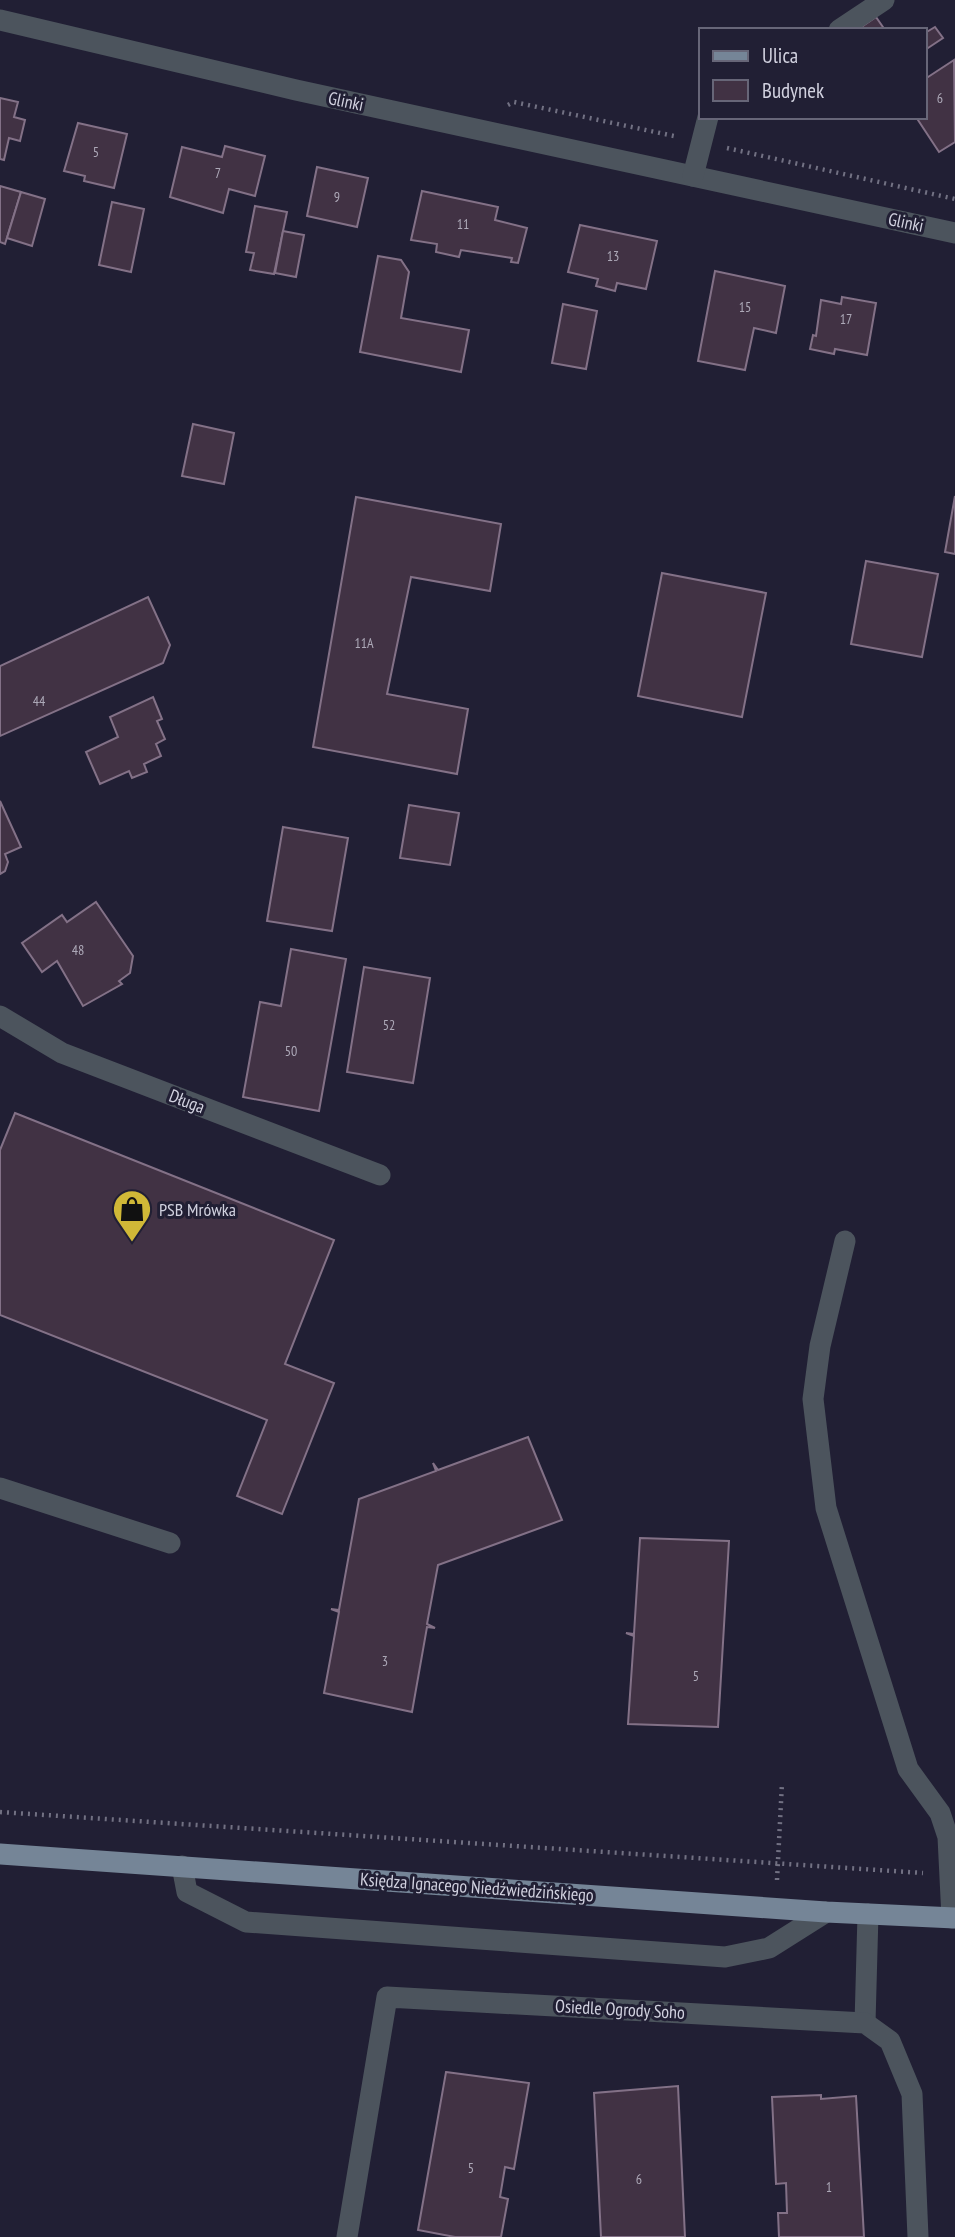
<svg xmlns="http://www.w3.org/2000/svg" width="955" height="2237" viewBox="0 0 955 2237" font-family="'PT Sans Narrow',sans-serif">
  <rect width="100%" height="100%" fill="#211f34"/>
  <g fill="#413244" stroke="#837187" stroke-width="2">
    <polygon points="876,17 885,30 857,30"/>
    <polygon points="935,27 943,38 925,50 925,33"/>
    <polygon points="954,60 955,142 939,152 916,117 925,117 925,79"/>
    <polygon points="0,98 18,102 14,117 25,120 20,141 9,138 4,160 0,159"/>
    <polygon points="78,123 127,134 114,188 84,181 85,176 64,171"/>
    <polygon points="225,146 265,156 255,196 229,189 223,213 170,197 182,147 222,157"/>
    <polygon points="317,167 368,178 357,227 307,216"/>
    <polygon points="0,186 21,192 5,244 0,242"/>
    <polygon points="422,191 498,207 495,220 527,228 518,263 511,262 512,258 461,250 459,257 436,252 437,244 411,240"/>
    <polygon points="21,192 45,199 32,246 7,238"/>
    <polygon points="112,202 144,209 131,272 99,265"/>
    <polygon points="255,206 287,212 274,274 250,270 254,253 246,252"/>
    <polygon points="580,225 657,241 646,289 617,283 615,291 596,286 598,279 568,272"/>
    <polygon points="283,231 304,235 296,277 275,273"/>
    <polygon points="378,256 401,260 409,272 401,318 469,330 461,372 360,352"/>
    <polygon points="715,271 785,286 776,333 754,328 745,370 698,361"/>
    <polygon points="842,297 876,303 867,355 835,349 834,354 810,349 813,335 816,336 821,300 841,304"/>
    <polygon points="563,304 597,311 586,369 552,363"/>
    <polygon points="193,424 234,433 224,484 182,476"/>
    <polygon points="955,496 955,554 945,552"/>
    <polygon points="356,497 501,524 490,591 411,577 387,694 468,709 457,774 313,747"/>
    <polygon points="866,561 938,574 922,657 851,644"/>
    <polygon points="662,573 766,593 742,717 638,696"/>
    <polygon points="148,597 170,645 163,663 0,736 0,666"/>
    <polygon points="153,697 162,719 157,721 165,739 156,744 161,756 144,764 147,772 132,778 129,771 100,784 86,752 118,737 110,717"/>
    <polygon points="0,801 21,847 5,854 8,862 5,871 0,874"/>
    <polygon points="409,805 459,813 450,865 400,858"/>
    <polygon points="283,827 348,838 332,931 267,921"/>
    <polygon points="96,902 133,956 130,973 119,981 122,984 83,1006 57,961 42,972 22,943 62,915 67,922"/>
    <polygon points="291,949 346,959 319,1111 243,1097 260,1002 281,1006"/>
    <polygon points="364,967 430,978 413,1083 347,1072"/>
    <polygon points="15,1113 334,1240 285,1364 334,1383 282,1514 237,1496 267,1420 0,1315 0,1150"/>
    <polygon points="528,1437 562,1520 438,1565 427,1624 435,1628 427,1627 412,1712 324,1693 339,1612 331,1609 339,1610 359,1499 436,1471 433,1463 438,1470"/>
    <polygon points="640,1538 729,1541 718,1727 628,1724 634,1636 626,1633 634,1634"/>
    <polygon points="446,2072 529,2083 514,2169 505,2167 500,2197 508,2199 501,2237 455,2237 418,2230"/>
    <polygon points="678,2086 685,2237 601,2237 594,2093"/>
    <polygon points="821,2095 821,2099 856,2096 864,2237 779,2237 778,2213 787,2213 786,2183 776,2184 772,2097"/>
  </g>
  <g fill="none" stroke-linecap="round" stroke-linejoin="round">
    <g stroke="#727183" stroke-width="4.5" stroke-dasharray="2 5" stroke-linecap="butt">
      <polyline points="508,105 514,102 674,136"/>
      <polyline points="727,148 955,199"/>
      <polyline points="0,1812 923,1873"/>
      <polyline points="777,1880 782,1783"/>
    </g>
    <g stroke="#4c545d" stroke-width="21">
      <polyline points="0,20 296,90 955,233"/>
      <polyline points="839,30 884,0"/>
      <polyline points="693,176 708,117"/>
      <polyline points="0,1016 62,1053 380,1175"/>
      <polyline points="845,1241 820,1346 813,1399 826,1508 908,1769 940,1813 948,1837 952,1918"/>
      <polyline points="0,1488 170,1543"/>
      <polyline points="182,1866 187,1892 246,1922 725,1957 769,1948 826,1912"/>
      <polyline points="865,2023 868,1914"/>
      <polyline points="347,2237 387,1997 865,2023 890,2041 912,2094 918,2237"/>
    </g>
    <polyline stroke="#758597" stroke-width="21" points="0,1854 826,1912 955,1918"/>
  </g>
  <defs>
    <g id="shop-pin" transform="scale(2.0125)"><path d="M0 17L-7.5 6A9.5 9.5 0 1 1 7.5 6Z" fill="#d0b837" stroke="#211f34"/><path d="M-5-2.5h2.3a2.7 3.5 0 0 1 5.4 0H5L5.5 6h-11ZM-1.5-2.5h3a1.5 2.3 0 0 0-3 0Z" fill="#111"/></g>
  </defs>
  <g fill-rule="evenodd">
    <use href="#shop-pin" x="132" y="1209"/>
  </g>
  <g text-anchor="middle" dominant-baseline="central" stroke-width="6" stroke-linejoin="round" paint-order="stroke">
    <g font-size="14" fill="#ada9b8">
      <text x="940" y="98">6</text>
      <text x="96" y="152">5</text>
      <text x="218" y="173">7</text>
      <text x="337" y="197">9</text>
      <text x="463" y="224">11</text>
      <text x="613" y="256">13</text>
      <text x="745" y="307">15</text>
      <text x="846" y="319">17</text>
      <text x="364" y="643">11A</text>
      <text x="39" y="701">44</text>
      <text x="78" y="950">48</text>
      <text x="389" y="1025">52</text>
      <text x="291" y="1051">50</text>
      <text x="385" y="1661">3</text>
      <text x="696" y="1676">5</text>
      <text x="471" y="2168">5</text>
      <text x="639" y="2179">6</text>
      <text x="829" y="2187">1</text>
    </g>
    <g font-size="18" fill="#d1d1df" stroke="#211f34">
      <text transform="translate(346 101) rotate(12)">Glinki</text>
      <text transform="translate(906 222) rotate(12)">Glinki</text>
      <text transform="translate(187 1101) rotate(21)">Długa</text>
      <text transform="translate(477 1887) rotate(4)">Księdza Ignacego Niedźwiedzińskiego</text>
      <text transform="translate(620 2009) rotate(3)">Osiedle Ogrody Soho</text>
    </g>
    <g font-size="18" fill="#d1d1df" stroke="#211f34" text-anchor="start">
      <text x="159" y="1209">PSB Mrówka</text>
    </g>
  </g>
  <rect x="699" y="28" width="228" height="91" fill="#211f34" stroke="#676678" stroke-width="2"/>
  <rect x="713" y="51" width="35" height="10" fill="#758597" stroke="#676678" stroke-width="2"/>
  <text x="762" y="63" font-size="21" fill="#d1d1df">Ulica</text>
  <rect x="713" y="80" width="35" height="21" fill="#413244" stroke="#676678" stroke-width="2"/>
  <text x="762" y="98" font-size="21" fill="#d1d1df">Budynek</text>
</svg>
